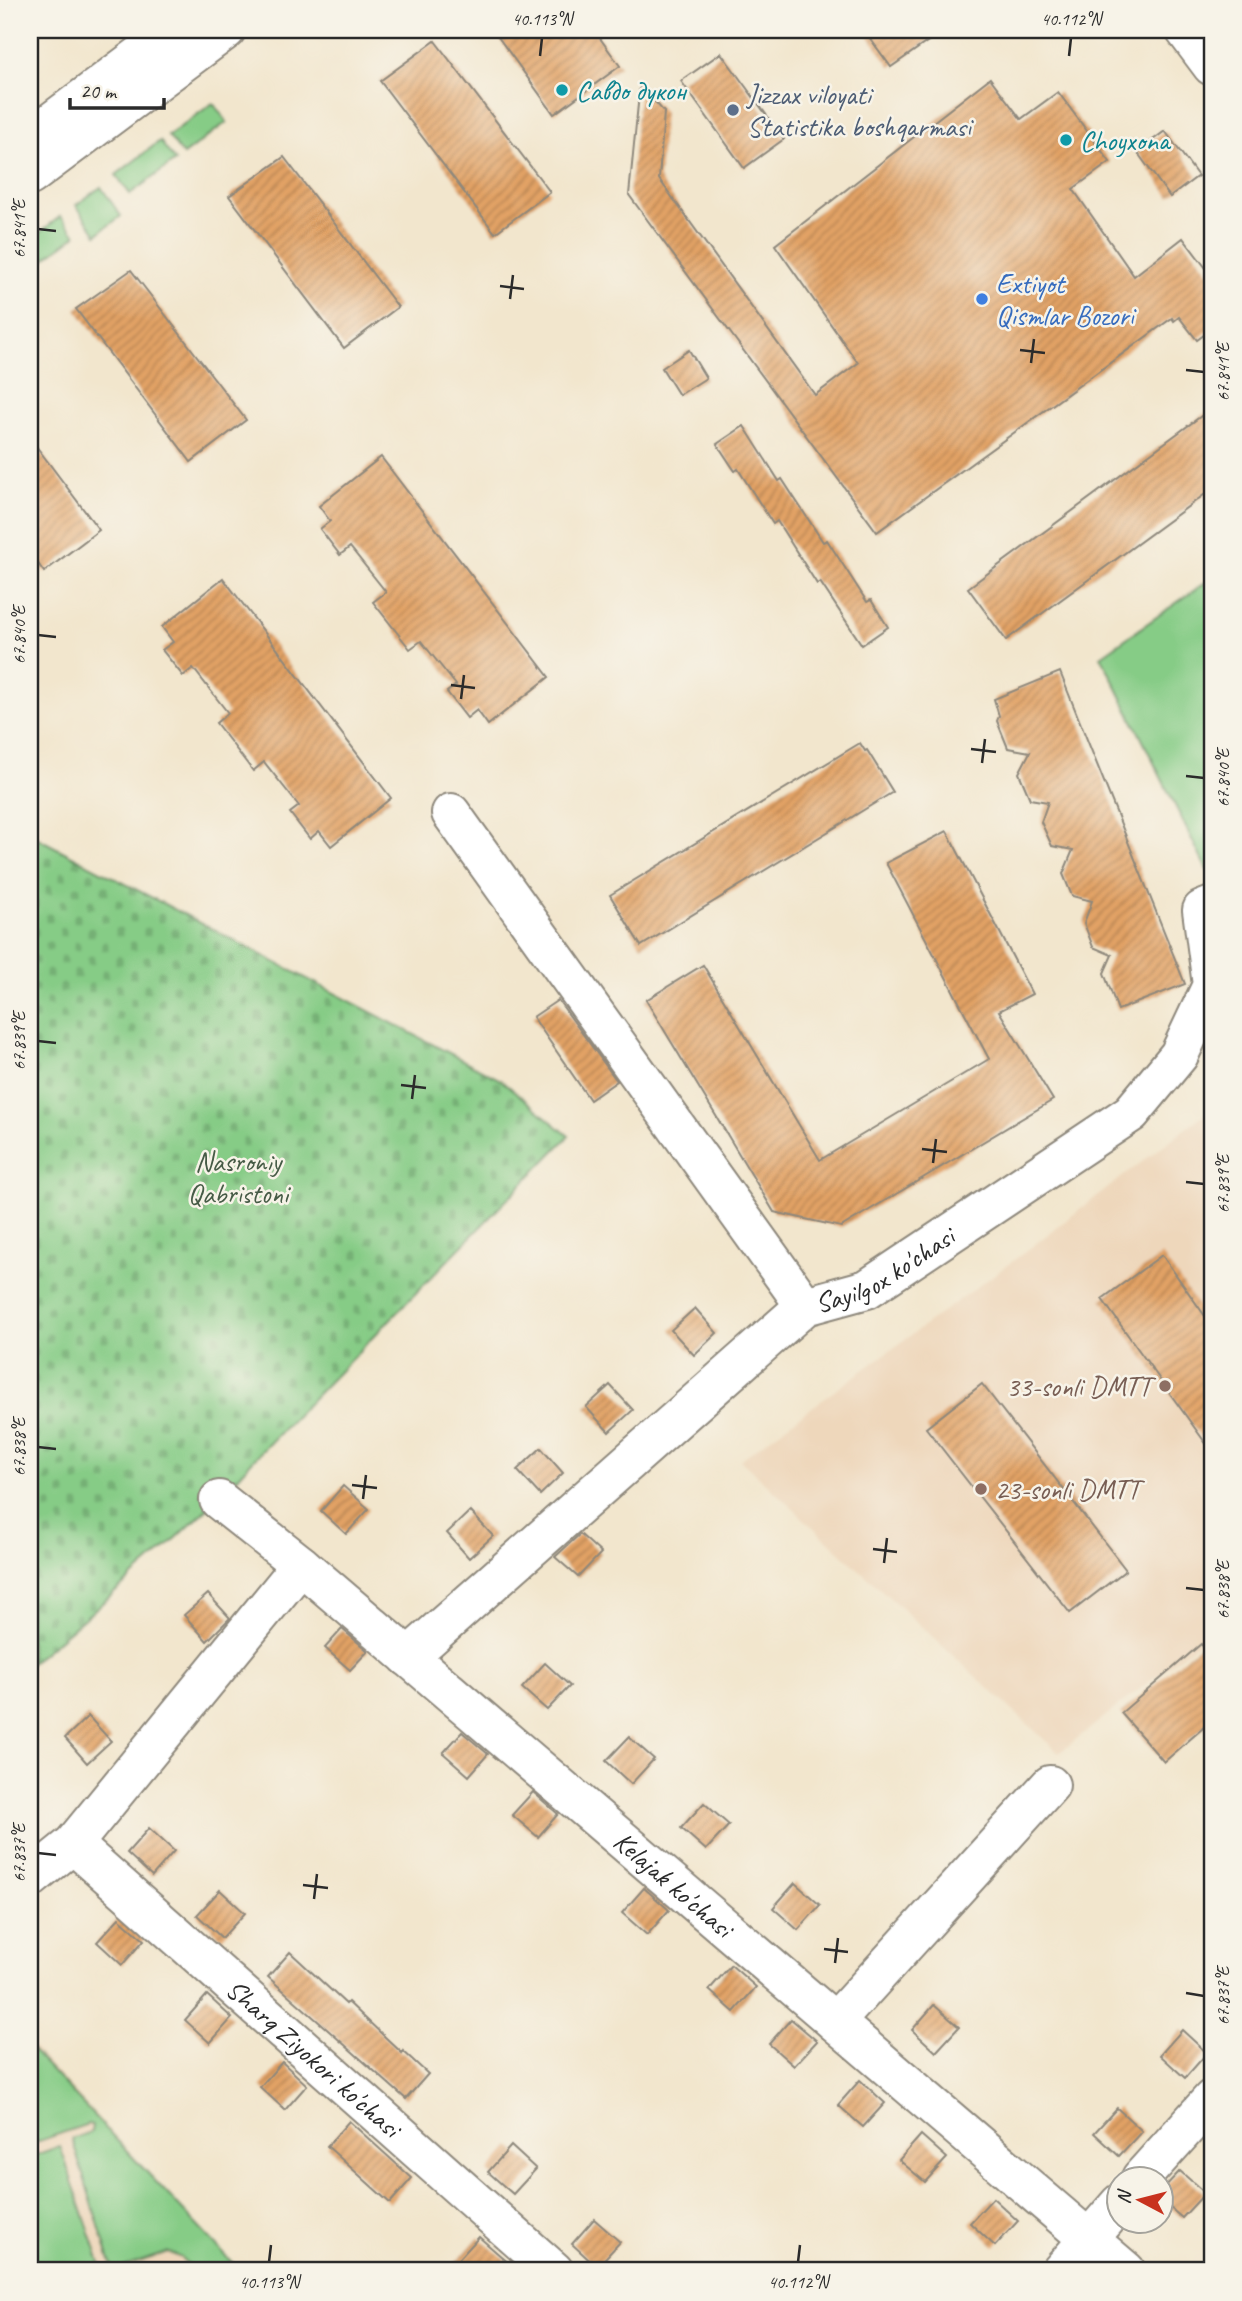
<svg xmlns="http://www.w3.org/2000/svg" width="1242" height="2301" viewBox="0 0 1242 2301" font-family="Caveat,sans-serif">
  <defs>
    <pattern id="cemetery-stones" width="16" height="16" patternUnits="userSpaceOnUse" patternTransform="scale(1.75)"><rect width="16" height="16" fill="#86cc86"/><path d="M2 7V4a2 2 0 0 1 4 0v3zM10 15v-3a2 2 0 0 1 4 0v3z" fill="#74af74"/></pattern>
    <pattern id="building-hatch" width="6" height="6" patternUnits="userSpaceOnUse" patternTransform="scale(1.75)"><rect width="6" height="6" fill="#e2a265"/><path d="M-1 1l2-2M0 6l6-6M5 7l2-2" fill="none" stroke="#b78453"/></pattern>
  </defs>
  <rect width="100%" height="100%" fill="#f7f3e8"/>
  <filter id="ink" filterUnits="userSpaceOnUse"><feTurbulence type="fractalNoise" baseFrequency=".0143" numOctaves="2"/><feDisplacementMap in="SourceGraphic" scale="14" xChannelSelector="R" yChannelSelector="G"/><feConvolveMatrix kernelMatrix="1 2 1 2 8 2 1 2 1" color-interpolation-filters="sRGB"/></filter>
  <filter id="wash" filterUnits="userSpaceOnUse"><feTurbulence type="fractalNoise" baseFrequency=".00686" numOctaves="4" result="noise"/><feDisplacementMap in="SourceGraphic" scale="28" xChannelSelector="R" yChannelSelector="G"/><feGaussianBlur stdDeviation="1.57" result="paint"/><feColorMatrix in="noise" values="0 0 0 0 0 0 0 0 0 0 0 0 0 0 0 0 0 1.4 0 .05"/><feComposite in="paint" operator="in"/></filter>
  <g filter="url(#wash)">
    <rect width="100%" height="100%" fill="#f2e6cd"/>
    <g fill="#eed7bb">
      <polygon points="1212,1108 1212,1632 1059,1753 740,1460 1021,1255"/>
      <polygon points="30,2044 240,2271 30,2271"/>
    </g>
    <g fill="#86cc86" stroke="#587c58" stroke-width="2">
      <polygon points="213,103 227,122 183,155 168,136"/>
      <polygon points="160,141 175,161 130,194 116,175"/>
      <polygon points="101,187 121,216 97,234 76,205"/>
      <polygon points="61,216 76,235 31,269 30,240"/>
      <polygon points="1212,578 1212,871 1207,870 1101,656"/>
      <polygon points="30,2048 240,2271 196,2271 181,2258 168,2252 113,2271 72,2139 91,2132 92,2125 88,2124 30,2144"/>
      <polygon points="60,2146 103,2271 30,2271 30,2157"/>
    </g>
    <path fill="url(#cemetery-stones)" stroke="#587c58" stroke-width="2" d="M30 834 501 1080 569 1136 252 1461C186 1537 106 1599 30 1664Z"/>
    <g id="blocks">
      <g fill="url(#building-hatch)">
        <polygon points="493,30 594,30 620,66 554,114"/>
        <polygon points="864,30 944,30 891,67"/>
        <polygon points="435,41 550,192 495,233 380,81"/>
        <polygon points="721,53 784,139 744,168 681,81"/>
        <polygon points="990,78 1021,119 1058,92 1110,162 1073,189 1134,276 1183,238 1212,276 1212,329 1197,340 1179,317 1174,321 1172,318 877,532 629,195 640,84 664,112 659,179 815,395 858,363 775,245"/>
        <polygon points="1165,131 1198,176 1170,197 1137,152"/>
        <polygon points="284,157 398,307 344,348 229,196"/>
        <polygon points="131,270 246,420 191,462 76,309"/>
        <polygon points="689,350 706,378 679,395 662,368"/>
        <polygon points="1212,408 1212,489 1006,640 968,588"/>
        <polygon points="744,426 779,481 782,479 823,542 827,540 867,602 871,600 888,627 862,645 820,582 817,584 777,521 773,524 738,469 735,471 717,444"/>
        <polygon points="30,438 99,530 44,572 30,552"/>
        <polygon points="381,457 549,677 488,725 477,710 467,718 447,692 456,685 421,641 410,649 373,602 386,592 350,547 340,555 320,529 330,521 319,506"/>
        <polygon points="223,578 391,798 331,846 319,831 310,839 290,813 299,806 264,762 253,771 216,723 228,713 193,668 183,676 162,650 173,642 162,627"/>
        <polygon points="1060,672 1185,984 1118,1010 1104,973 1112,955 1093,947 1084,923 1092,901 1072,896 1063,874 1073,850 1052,846 1041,822 1048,802 1030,799 1019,773 1030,752 1008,748 997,721 999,716 994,699"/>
        <polygon points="860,743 865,751 867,750 893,792 641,946 610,895"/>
        <polygon points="947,831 1032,994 999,1011 1053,1100 841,1227 774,1212 646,1000 703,965 820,1160 989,1059 886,863"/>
        <polygon points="558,1000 617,1081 590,1100 533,1017"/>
        <polygon points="1162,1255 1212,1326 1212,1452 1102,1299"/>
        <polygon points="695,1308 717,1333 694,1355 671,1330"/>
        <polygon points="982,1384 1126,1570 1070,1613 926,1428"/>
        <polygon points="610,1385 633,1410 609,1432 586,1407"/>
        <polygon points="541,1448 563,1473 540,1495 517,1470"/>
        <polygon points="343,1486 369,1509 346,1534 321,1511"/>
        <polygon points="470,1511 493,1536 469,1558 447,1533"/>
        <polygon points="580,1534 601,1553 578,1577 555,1557"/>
        <polygon points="208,1594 230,1618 207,1641 184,1615"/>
        <polygon points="342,1629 368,1651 350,1670 325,1648"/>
        <polygon points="1201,1644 1212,1657 1212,1720 1164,1762 1121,1713"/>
        <polygon points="545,1663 570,1686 547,1710 522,1688"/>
        <polygon points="88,1716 111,1741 87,1763 65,1738"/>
        <polygon points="462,1732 488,1754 469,1776 443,1753"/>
        <polygon points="629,1737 654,1759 631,1784 606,1761"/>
        <polygon points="533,1792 558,1814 538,1837 512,1815"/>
        <polygon points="704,1803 729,1825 706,1850 681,1828"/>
        <polygon points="149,1828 174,1851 152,1876 127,1853"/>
        <polygon points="795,1883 820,1905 798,1930 773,1908"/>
        <polygon points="644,1888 669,1910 647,1935 622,1913"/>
        <polygon points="220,1890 245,1913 222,1938 197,1915"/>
        <polygon points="119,1918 144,1940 122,1965 97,1942"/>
        <polygon points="290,1952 346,2004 348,2002 402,2053 403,2051 428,2074 406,2099 268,1977"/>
        <polygon points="731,1965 756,1987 734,2012 709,1990"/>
        <polygon points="207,1995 232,2018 210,2043 185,2020"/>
        <polygon points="934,2005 959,2027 936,2052 912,2030"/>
        <polygon points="791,2019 817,2041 794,2066 769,2044"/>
        <polygon points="1182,2030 1207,2053 1185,2078 1160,2055"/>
        <polygon points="282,2062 307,2085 285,2110 260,2087"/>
        <polygon points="860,2080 885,2103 863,2127 838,2105"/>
        <polygon points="1117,2108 1142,2131 1119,2156 1094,2133"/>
        <polygon points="349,2121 412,2178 390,2203 327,2146"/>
        <polygon points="921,2135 947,2158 925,2182 899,2160"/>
        <polygon points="511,2146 536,2169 513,2194 488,2172"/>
        <polygon points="1180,2171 1205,2193 1182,2218 1161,2200 1161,2191"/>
        <polygon points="993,2198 1018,2221 995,2246 970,2223"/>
        <polygon points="594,2219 620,2242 597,2267 572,2244"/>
        <polygon points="479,2237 518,2271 448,2271"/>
      </g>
    </g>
  </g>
  <g filter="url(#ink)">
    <use href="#blocks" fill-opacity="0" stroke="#8e887c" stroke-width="2"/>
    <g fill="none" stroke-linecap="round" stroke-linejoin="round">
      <g stroke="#8e887c" stroke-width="42">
        <g id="minor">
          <polyline points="451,813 805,1306"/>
          <path id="s1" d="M219 1500 301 1565 1126 2271"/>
          <path id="s2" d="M408 1657 805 1306 867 1289 1131 1113 1179 1055 1212 985 1202 910 1212 906"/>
          <path id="s3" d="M73 1844 554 2271"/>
          <polyline points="30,1879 73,1844 301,1565"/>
          <polyline points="835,2022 1050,1785"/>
          <polyline points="1141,2178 1212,2099"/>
          <polyline points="1061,2271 1120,2203"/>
        </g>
      </g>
      <g stroke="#8e887c" stroke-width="42">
        <g id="major">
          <polyline points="1185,30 1212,66"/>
          <polyline points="30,138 174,30"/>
          <polyline points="30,176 226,30"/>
        </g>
      </g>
      <use href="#minor" stroke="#fff" stroke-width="38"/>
      <use href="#major" stroke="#fff" stroke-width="38"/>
    </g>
  </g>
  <path fill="none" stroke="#2b2b2b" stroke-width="2.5" d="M540 56 542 38M1069 56 1071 38M38 229 56 231M500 286 524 289M510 299 513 275M1020 350 1045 353M1031 363 1034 339M1186 370 1204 372M38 635 56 637M451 685 475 688M461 699 464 675M971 749 996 752M982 763 985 739M1186 776 1204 778M38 1041 56 1043M401 1085 426 1088M412 1099 415 1075M922 1149 947 1152M933 1163 936 1139M1186 1182 1204 1184M38 1447 56 1449M352 1485 377 1488M363 1499 366 1475M873 1549 897 1552M884 1563 887 1538M1186 1588 1204 1590M38 1853 56 1855M303 1885 328 1888M314 1899 317 1874M824 1949 848 1952M835 1963 838 1938M1186 1993 1204 1996M269 2262 271 2245M798 2262 800 2245"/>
  <g fill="#0f9aa8" stroke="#f7f3e8" stroke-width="2.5">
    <circle cx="562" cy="90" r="7"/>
    <circle cx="1066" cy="140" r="7"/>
  </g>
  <circle fill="#5c6f8a" stroke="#f7f3e8" stroke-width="2.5" cx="733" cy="110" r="7"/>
  <circle fill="#3f7fe0" stroke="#f7f3e8" stroke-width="2.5" cx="982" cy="299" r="7"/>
  <g fill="#8d6e63" stroke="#f7f3e8" stroke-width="2.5">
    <circle cx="1165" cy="1386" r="7"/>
    <circle cx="981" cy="1489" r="7"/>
  </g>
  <g text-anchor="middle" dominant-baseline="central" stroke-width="5" stroke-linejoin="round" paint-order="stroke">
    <g font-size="28" fill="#0d838f" stroke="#f7f3e8" text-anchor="start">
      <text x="576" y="90">Cавдо дукон</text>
      <text x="1080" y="140">Choyxona</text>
    </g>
    <g font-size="28" fill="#4e5e75" stroke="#f7f3e8" text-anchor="start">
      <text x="747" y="94">Jizzax viloyati<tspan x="747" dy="32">Statistika boshqarmasi</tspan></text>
    </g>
    <g font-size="28" fill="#366cbe" stroke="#f7f3e8" text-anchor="start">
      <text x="996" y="283">Extiyot<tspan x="996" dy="32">Qismlar Bozori</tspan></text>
    </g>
    <g font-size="28" fill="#465b46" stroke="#f7f3e8">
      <text x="238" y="1161">Nasroniy<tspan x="238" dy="32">Qabristoni</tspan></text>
    </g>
    <g font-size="28" fill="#2b2b2b" stroke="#f7f3e8">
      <text stroke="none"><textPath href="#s2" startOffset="618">Sayilgox ko'chasi</textPath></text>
      <text stroke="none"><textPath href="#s1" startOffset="595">Kelajak ko'chasi</textPath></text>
      <text stroke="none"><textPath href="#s3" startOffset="322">Sharq Ziyokori ko'chasi</textPath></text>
    </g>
    <g font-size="28" fill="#785e54" stroke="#f7f3e8" text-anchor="end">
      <text x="1151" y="1386">33-sonli DMTT</text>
      <text x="995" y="1489" text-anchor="start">23-sonli DMTT</text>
    </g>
  </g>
  <rect width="1242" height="2301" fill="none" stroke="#f7f3e8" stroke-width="77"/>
  <g transform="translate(1140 2200) rotate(277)"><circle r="33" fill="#f7f3e8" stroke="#a5a39c" stroke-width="2"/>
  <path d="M0-5L12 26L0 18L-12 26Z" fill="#c8321e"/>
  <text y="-10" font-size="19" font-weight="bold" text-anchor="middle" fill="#2b2b2b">N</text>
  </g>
  <path d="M70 98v10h94v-10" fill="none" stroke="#2b2b2b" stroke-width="3.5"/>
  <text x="80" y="98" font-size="21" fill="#2b2b2b" stroke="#f7f3e8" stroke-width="5" paint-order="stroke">20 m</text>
  <rect x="38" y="38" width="1166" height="2224" fill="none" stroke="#2b2b2b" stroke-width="2.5"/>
  <g font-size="18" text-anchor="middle" fill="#2b2b2b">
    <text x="542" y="25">40.113°N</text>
    <text x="1071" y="25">40.112°N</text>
    <text transform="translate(19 229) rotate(-90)" y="6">67.841°E</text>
    <text transform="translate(1223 372) rotate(-90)" y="6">67.841°E</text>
    <text transform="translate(19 635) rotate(-90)" y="6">67.840°E</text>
    <text transform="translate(1223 778) rotate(-90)" y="6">67.840°E</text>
    <text transform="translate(19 1041) rotate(-90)" y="6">67.839°E</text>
    <text transform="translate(1223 1184) rotate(-90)" y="6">67.839°E</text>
    <text transform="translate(19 1447) rotate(-90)" y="6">67.838°E</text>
    <text transform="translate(1223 1590) rotate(-90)" y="6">67.838°E</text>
    <text transform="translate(19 1853) rotate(-90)" y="6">67.837°E</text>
    <text transform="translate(1223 1996) rotate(-90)" y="6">67.837°E</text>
    <text x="269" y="2288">40.113°N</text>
    <text x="798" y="2288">40.112°N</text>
  </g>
</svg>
